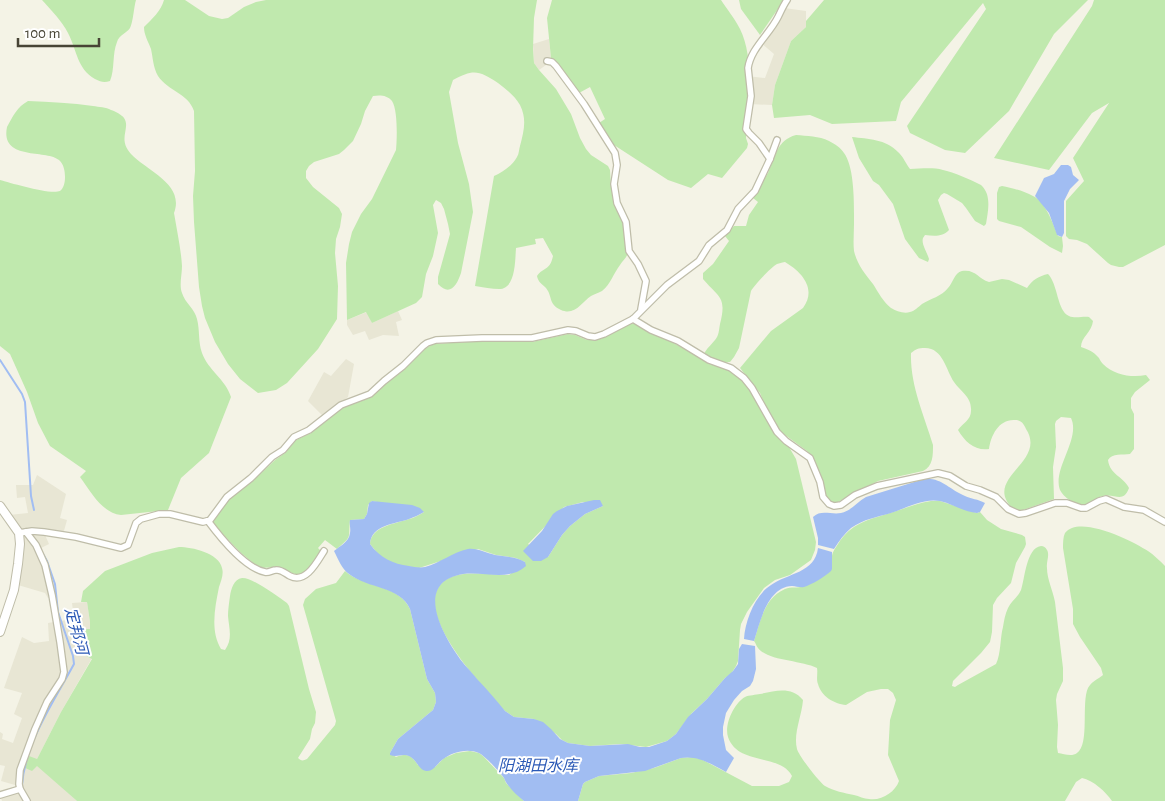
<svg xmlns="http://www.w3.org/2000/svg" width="1165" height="801" viewBox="0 0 1165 801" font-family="'Alegreya Sans','Noto Sans SC',sans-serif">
  <rect width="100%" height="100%" fill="#f4f3e6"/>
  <g fill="#e8e6d4">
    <polygon points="784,8 806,11 806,27 791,41 775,85 772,105 748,104 747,76 765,78 774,54 761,43"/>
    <polygon points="549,39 551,58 553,60 539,70 534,63 533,44"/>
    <polygon points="398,311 402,320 396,322 399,336 383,335 369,340 365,331 353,335 347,325 347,320 367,312 372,323"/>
    <polygon points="346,359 354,364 348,397 323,416 308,401 324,372 331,376"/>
    <polygon points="37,475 66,494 60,518 67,520 62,538 45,535 49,544 41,548 51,574 57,596 48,598 45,593 18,585 22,542 9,515 28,513 25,497 17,498 16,485 33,485"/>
    <polygon points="87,602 90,622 92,658 61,712 37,759 37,765 77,801 2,801 0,795 16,788 15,785 1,781 5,766 0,765 0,732 3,734 2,739 13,743 22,718 14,714 22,693 4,688 22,637 34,643 49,641 48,623 74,619 72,603"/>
  </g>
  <g fill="#c0e9ae" fill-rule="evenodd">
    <path d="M42 0H136C134 6 133 23 130 28 127 33 119 35 117 42 112 54 115 69 110 81 104 83 101 82 95 79 77 69 77 50 68 33 62 21 51 10 42 0Z"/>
    <path d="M164 0H185L209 16 222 19 228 18 244 7 256 2 266 0H537L534 18 533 49 534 63 539 70 556 89 571 114 580 138 586 149 591 155 608 166 610 170 611 186 613 198 616 209 625 227 628 252C627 258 623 260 620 265 613 274 611 284 602 291 599 293 594 294 591 296 582 302 575 316 561 310 548 304 553 297 546 288 542 284 538 282 537 276 543 267 550 271 553 256L543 238 535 239 536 244 516 248C515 260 516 289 499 289 492 289 483 287 475 286L494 176C503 172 512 166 517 157 519 154 519 149 520 146 524 131 527 119 520 105 515 96 506 89 498 83 479 70 473 69 453 80L449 92 458 143 469 184 473 212 461 273C457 285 450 297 438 284V277L450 234 448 224 444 209 441 203 436 200 433 205 438 233 433 256 426 274 422 297 416 303 372 323 366 312 347 320 346 263 349 244 352 232 361 214 372 199 396 150C397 140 398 110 392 101 387 95 380 95 373 96L365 111 361 124 353 141 344 150 339 154 314 162 309 166 306 171V178L313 187 339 208 342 214 340 227 336 239 335 253 338 286 337 319 318 349 287 383 276 390 258 393 240 379 228 364 215 342 205 318 202 306 199 287 194 222 193 196 195 171 194 111C188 93 168 91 158 76 153 67 153 58 151 49 148 41 144 35 144 27 152 19 161 11 164 0Z"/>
    <path d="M552 0H721C727 9 735 19 740 29 755 59 748 105 746 138L748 144 747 148 722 178 708 174 691 188 668 180 614 145 599 123 605 119 590 87 579 93 551 58 547 18Z"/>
    <polygon points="739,0 784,0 760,35 741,9"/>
    <polygon points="824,0 1088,0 1054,34 1009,111 965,153 945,150 910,133 907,126 986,9 983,3 901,102 896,121 832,124 810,115 774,118 772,105 775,85 791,41 806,27 806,21"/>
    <polygon points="1094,0 1165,0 1165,245 1123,267 1119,267 1111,265 1108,263 1087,244 1077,240 1069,239 1066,236 1066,201 1084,181 1073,158 1109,103 1092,113 1049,170 994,158 1092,6"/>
    <path d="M28 101C50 102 72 103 93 106 99 107 106 107 111 110 115 111 122 115 124 118 131 128 117 139 131 154 147 171 185 184 174 213 177 231 181 249 182 266 182 275 179 285 182 293 185 303 195 309 197 319 200 330 198 342 202 353 208 370 226 380 231 397L209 453 181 478 168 510 121 515C102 513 91 492 80 477L86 471 50 446 38 423 27 392 10 354 0 346V180C11 183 50 195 60 191 64 188 65 182 65 177 65 172 64 164 59 160 47 149 0 161 7 127 13 116 17 107 28 101Z"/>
    <path d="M796 135C807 136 819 136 829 141 835 144 841 148 844 153 855 168 854 206 854 224 854 233 853 242 854 251 857 264 865 274 873 284 878 292 884 303 891 308 896 311 904 314 910 312 915 311 918 307 922 304 930 299 942 296 948 288 953 283 954 273 962 271 976 269 978 279 989 282L1002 279 1009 280 1027 288C1032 280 1039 276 1048 274 1058 284 1057 311 1069 316 1075 319 1083 316 1089 317L1093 321C1092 332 1081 337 1081 347 1089 350 1093 351 1099 358 1100 360 1101 362 1103 364 1114 375 1132 378 1146 375L1150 380 1135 392 1131 398V408L1134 414V449L1130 454C1123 455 1112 453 1108 460 1110 475 1123 476 1129 488 1123 504 1115 493 1103 496 1097 497 1092 503 1086 505 1077 507 1064 498 1060 490 1052 469 1081 439 1071 418L1061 417 1056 421 1055 424 1056 447 1053 467 1054 499 1023 510H1014C980 478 1048 463 1026 429 1024 424 1021 420 1015 420 999 419 991 435 989 449 975 451 965 442 958 430 963 423 971 420 971 411 972 397 961 392 954 382 946 370 943 348 925 348 918 348 916 349 911 353 910 385 924 415 933 445 933 456 933 466 923 471L878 481 838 502H831L827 497 824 492 820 473 813 458 807 451 781 432 775 425 770 417 760 393 740 368 771 331 803 308C817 289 802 272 785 262 781 263 780 263 777 264 772 266 754 286 751 291L739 348 734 357 730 362C722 363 712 359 705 355V352C708 347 712 344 715 340 719 336 719 329 720 324 727 296 719 298 703 279V273L713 264 729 241 725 236 734 226H746L749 215 758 202 753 198C758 189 763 181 768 173 775 157 777 140 796 135Z"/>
    <path d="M852 137C868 139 886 139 898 152 903 156 906 164 910 169 920 169 932 167 943 170 956 173 969 179 981 185 992 195 988 211 986 224L984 226 975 221 966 208 962 203 947 194 944 193 941 195 938 200 939 203 949 230C943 237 934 236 925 235L923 238C921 244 927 252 929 259L928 262 919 258 905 239 893 204 879 185 873 181 859 158Z"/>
    <path d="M1002 186C1012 188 1024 191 1033 196 1046 202 1053 224 1058 236L1062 237 1063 246 1062 253 1050 247 1021 227 999 221 997 219V193L999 187Z"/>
    <path d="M630 323 638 325 663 337 702 359 723 366 741 378 750 388 778 434 789 447 796 459 816 542 815 550 811 560 790 575 775 580 764 588 747 612 741 624 740 630 738 661 736 666 731 674 725 678 707 699 692 713 676 734 667 741 646 747 621 744 590 746 568 743 562 740 556 734 534 719 514 717 505 711C485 689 408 610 444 581 459 569 491 575 509 575L525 562 516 558 496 555 478 549 419 568 398 565 388 561 378 554 370 544C371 526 395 524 409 519 414 518 419 515 424 512L372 501 368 505 367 514 364 519 350 520C348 539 353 535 337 549L325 540 318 548 322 552 307 572 298 575 275 567 261 568 253 563 240 552 212 523 229 499 253 481 275 460 285 453 296 440 311 433 342 408 372 397 386 384 405 369 425 349 433 344 482 341 532 342 568 334 575 335 587 340H596L605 337ZM583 502 603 506 585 514 570 526 562 535 548 557 528 544 564 507Z"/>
    <path d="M931 501H940L977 513 980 512 987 520 1001 529 1022 535 1025 537 1026 544 1025 547 1016 563 1011 583 997 598 993 605 992 632 990 642 981 653 953 681 952 686 955 687 958 685 996 664C1001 654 1000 638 1003 627 1004 621 1005 614 1008 608 1011 601 1018 597 1021 590 1025 579 1026 548 1041 546 1044 546 1045 547 1047 550 1050 555 1046 562 1047 568 1047 579 1053 591 1055 602L1063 668V681L1057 694 1056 700 1058 725 1057 747 1058 753C1064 754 1072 757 1077 753 1090 744 1081 703 1088 688 1091 682 1098 679 1103 675L1101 668 1080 637 1073 624V609L1063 548C1063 543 1063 537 1065 533 1079 514 1133 541 1148 551 1154 555 1160 561 1165 566V801H1112C1106 792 1093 780 1082 778L1076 782 1065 801H578L583 784 585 782 599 776 631 773 654 768 681 758 692 757 701 759 752 786H779L789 782 792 776C780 753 738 766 728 737 724 725 734 703 745 697 749 695 756 695 760 694 776 691 791 686 803 700 802 715 793 734 797 749 799 756 819 782 825 786 834 791 844 793 854 795 859 796 864 799 869 799 882 801 895 792 899 781L888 755 890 720 896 700 893 693 888 689H881L867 692 846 705C834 704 821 696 818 684 816 679 818 673 817 668 801 660 768 661 758 648 756 646 756 643 754 641 760 622 764 598 785 589 791 586 798 589 803 586 813 580 823 572 832 566 831 555 832 553 838 544 851 523 868 520 890 513 904 509 917 503 931 501Z"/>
    <path d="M179 547C192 547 219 553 222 568 224 574 221 581 219 587 215 607 210 631 221 649L225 650C233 639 229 628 228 616 228 610 229 603 230 596 231 589 234 579 242 578 252 577 278 597 287 603L289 606 309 689 316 712 315 723 312 729 310 739 298 758C301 761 303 761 307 759L335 725 336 721 303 605 305 599 316 589 336 583 345 571C364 588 399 584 410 609L427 679 435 693 436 702 433 710 398 739 390 753 396 757C408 753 411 755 418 765L435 767 444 758 456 753 470 751 479 753 483 756 504 778 506 783 524 801H77L37 766 32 771 23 767 29 756 37 759 61 712 92 659 79 652 82 629H90V622L87 602H81L83 591 105 571 152 553Z"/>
  </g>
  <g fill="#a1bdf2">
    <polygon points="1061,165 1068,165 1071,167 1073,175 1079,180 1070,189 1064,201 1064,233 1062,237 1057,235 1049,213 1035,196 1044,178 1054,174"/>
    <path d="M924 479C941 477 950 490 965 496 971 499 978 499 985 503L980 512 977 513C964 512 953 504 940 501 923 498 906 508 891 513 877 517 864 519 851 528 844 534 839 541 834 549L818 545V538L813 517C821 509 831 515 841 513 851 511 857 502 866 497Z"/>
    <polygon points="594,500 600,500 603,506 585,514 570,526 562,535 548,557 541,561 533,561 523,551 542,531 553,514 557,511 567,506"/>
    <path d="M372 501 412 505 420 508 424 512C419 515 414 517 409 519 395 524 371 525 370 544 380 558 393 564 409 566 414 567 420 568 425 567 440 563 453 552 468 549 478 548 486 553 495 555 505 557 516 556 525 562L526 566C508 582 485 571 463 574 415 582 440 630 458 656 463 664 471 671 477 679 487 689 496 700 505 711L514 717 534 719 543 722 551 729 560 739 568 743 590 746 628 744 640 747H649L667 741 676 734 688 717 707 699 725 678 733 671 738 664 739 649 742 644 755 646 756 669 753 681 750 686 742 691 734 700 726 713 723 727V735L726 750 734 758 726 772C711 764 698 755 681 758L645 771 599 776 585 782 583 784 578 801H524C518 796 512 791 508 785 506 783 505 780 504 778 499 771 486 757 479 753 467 748 452 752 442 760 437 764 433 772 426 771 419 770 416 759 409 756 402 753 397 758 390 755V753L398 739 433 710 436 702 435 693 427 679 410 609C400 586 368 589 349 574 342 569 338 559 334 551 340 546 349 542 350 533 351 528 349 524 350 520L364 519 367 514 369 503Z"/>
    <path d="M818 548 832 552V569L831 571C826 576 811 585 804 587 800 588 796 586 792 586 767 587 760 623 754 641L744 639C745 621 755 595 771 585 788 573 815 573 818 548Z"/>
  </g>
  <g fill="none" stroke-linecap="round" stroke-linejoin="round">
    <g stroke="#a1bdf2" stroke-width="2">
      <polyline points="0,360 22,394 25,402 31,496 34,510"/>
      <path d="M22 785C25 743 54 701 74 664L73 656 58 612 55 584 47 561 43 554"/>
    </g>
    <g stroke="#bfbda9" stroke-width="8">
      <g id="minor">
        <polyline points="547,61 552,62 556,66 584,104 615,153 617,165 614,184 617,203 626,222 629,251 638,264 646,281 641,309"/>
        <path d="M770 159 759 143 749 133 746 129 751 96 748 68C751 48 769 35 778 17 781 11 783 6 787 0"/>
        <polyline points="633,319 651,330 678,341 709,360 731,368 744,378 752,388 777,432 786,441 810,458 820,482 823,497 829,504 834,506 841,505 855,495 877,486 938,473 950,476 966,486 980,490 996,497 1008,509 1019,514 1026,513 1055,503 1067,503 1081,508 1086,508 1099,501 1106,499 1124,507 1144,510 1165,522"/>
        <path d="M208 521C220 537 245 568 265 572 269 573 272 570 276 570 281 569 286 574 290 576 306 584 317 562 324 551"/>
        <polyline points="26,532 36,545 45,565 52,595 60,642 64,672 62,679 47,702 35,729 20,770 19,784 20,789 27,801"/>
        <polyline points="19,533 32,531 44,532 76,537 121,548 128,545 136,523 141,519 159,514 170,514 203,522 210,520 227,497 251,478 272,457 283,450 294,437 309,430 341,405 370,394 384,381 403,366 423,346 427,343 436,340 482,338 532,338 568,330 576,331 588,336 595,337 604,334 633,319 667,285 699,261 709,245 727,230 738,209 755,191 770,159 777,140"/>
        <polyline points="0,795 20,789"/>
      </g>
    </g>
    <g stroke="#bfbda9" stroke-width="10">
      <polyline id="tertiary" points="0,506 19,533 20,544 18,564 14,590 0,632"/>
    </g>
    <use href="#minor" stroke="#fff" stroke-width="5.5"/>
    <use href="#tertiary" stroke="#fff" stroke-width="8"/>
  </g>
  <g text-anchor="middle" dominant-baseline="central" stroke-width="4" stroke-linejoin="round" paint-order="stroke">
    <g font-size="16" font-style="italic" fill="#2b59b6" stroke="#fff">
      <text transform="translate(76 631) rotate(75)">定邦河</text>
      <text x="538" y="766">阳湖田水库</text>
    </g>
  </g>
  <path d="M18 38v8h81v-8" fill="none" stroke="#474435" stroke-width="2.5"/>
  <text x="25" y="38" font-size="15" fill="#474435" stroke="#ffffff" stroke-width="4" paint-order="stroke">100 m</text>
</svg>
